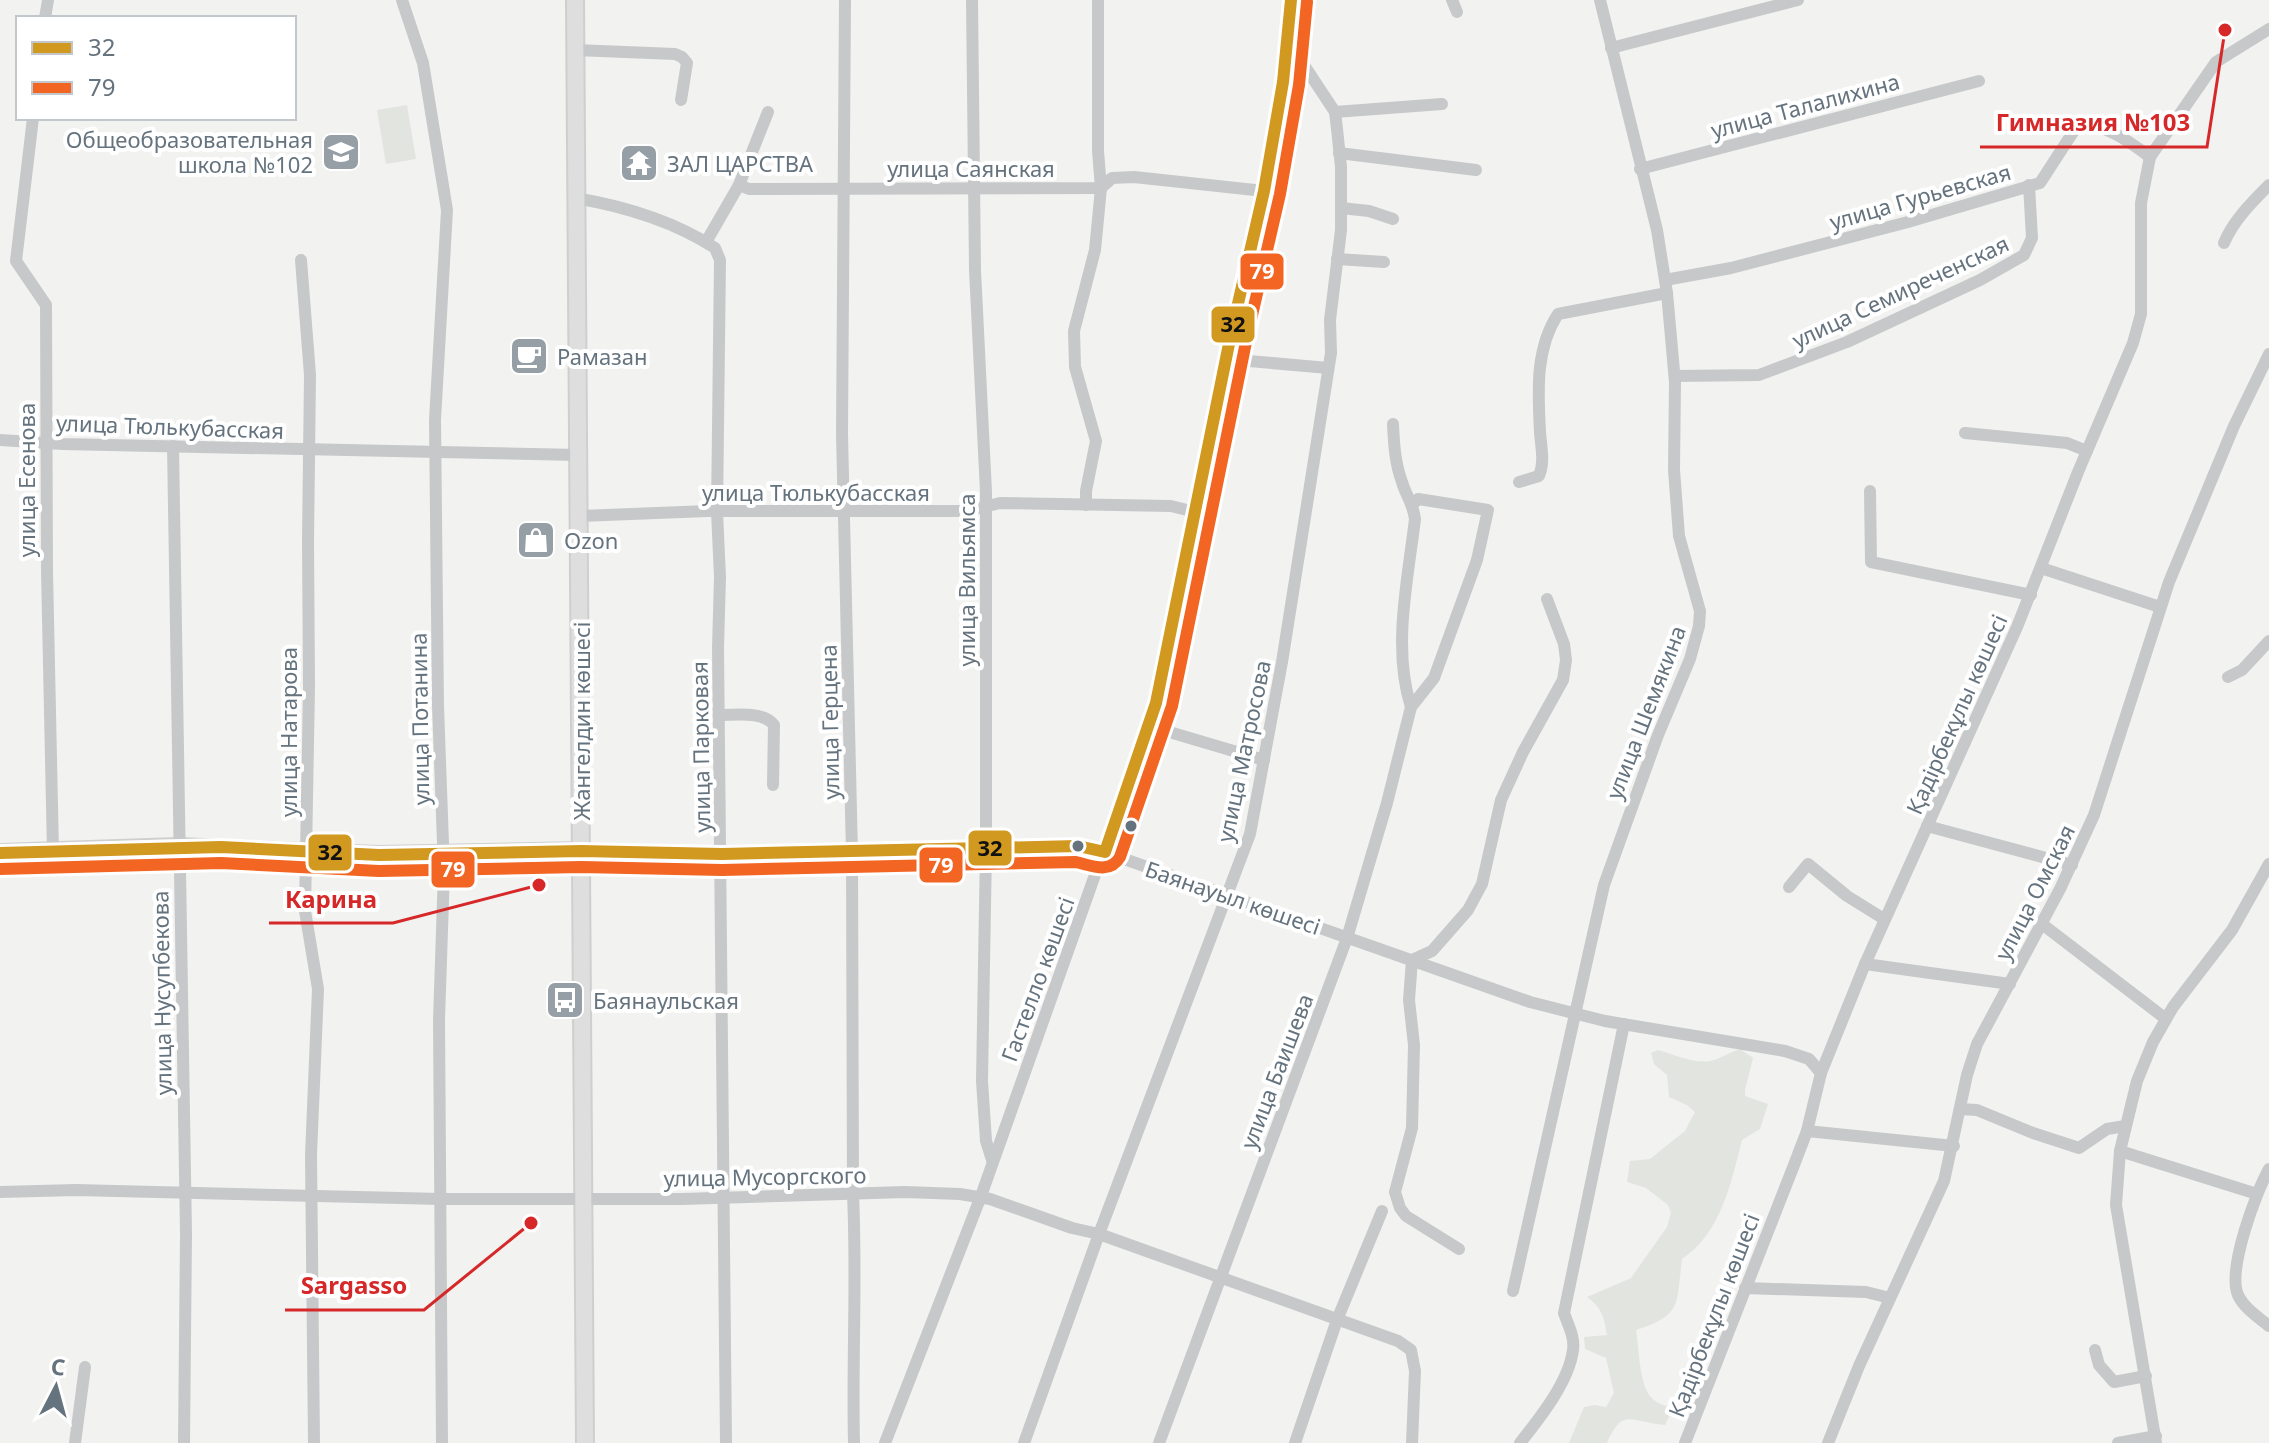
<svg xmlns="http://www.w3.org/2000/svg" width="2269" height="1443" viewBox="0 0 2269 1443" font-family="'Noto Sans',sans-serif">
  <rect width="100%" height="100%" fill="#f2f2f1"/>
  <g fill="#e2e5df">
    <polygon points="407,105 416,159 386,164 377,110"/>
    <path d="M1740 1049 1753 1058 1745 1090V1096L1768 1104 1760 1129 1742 1140C1731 1183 1721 1233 1682 1259 1676 1303 1684 1315 1636 1330 1639 1347 1639 1382 1650 1396 1655 1403 1665 1405 1673 1409L1665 1425C1630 1422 1623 1407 1607 1443H1569L1584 1407 1595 1405 1606 1407 1614 1393 1606 1358 1585 1349 1584 1337 1607 1335C1604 1317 1602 1308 1587 1297L1631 1278 1667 1227 1671 1213 1668 1205 1646 1188 1627 1182 1630 1161 1650 1159 1685 1131 1695 1112 1687 1105 1669 1097 1667 1075 1654 1064 1651 1053 1658 1050C1673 1054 1694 1064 1710 1061 1717 1060 1731 1052 1740 1049Z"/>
  </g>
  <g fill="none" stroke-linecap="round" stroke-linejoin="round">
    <g stroke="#cecfcf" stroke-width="20">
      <g id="major">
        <polyline points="575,0 585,1443"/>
        <polyline points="0,853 178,847 379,855 581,851"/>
      </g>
    </g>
    <g stroke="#c7c8c9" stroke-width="12">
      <polyline points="402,0 423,63 447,210 435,420 438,706 444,871 439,1020 442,1443"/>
      <path d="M845 0 842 434 852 853 853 1195C857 1278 852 1360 854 1443"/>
      <polyline points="972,0 975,270 986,492 986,849 982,1081 986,1141 992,1160"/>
      <polyline points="1452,0 1457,12"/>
      <polyline points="45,18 48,0"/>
      <polyline points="1611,48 1798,0"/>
      <polyline points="575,50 675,54 682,57 687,63 681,100"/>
      <polyline points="1335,112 1442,104"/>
      <polyline points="33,118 16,261 46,305 47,571 53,852"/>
      <polyline points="1339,153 1476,170"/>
      <polyline points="1640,169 1979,81"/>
      <polyline points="739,185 768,112"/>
      <path d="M575 198C623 206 675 222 715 248L720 260 717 512 720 577 718 648 726 1443"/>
      <polyline points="1341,208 1369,211 1393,219"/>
      <polyline points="706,242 739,185 749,189 1101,188 1112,178 1134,177 1264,191"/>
      <path d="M2224 243C2233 221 2252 202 2269 185"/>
      <polyline points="1337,259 1384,262"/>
      <polyline points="301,260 310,375 308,541 309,686 305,911 318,989 311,1155 314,1443"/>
      <path d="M1665 280 1731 268 1908 222 2040 183 2077 126C2103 121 2131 143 2150 157"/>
      <polyline points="1226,359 1328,368"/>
      <polyline points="1675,376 1759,375 1847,342 1980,280 2024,255 2032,238 2029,185"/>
      <path d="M1393 424C1394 445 1395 463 1402 482 1406 496 1413 503 1415 519 1408 579 1392 648 1411 707"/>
      <polyline points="1965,433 2067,443 2087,451"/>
      <polyline points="0,440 62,444 579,455"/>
      <polyline points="173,446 186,1234 184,1443"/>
      <path d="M1519 482 1539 476C1545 462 1541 447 1540 432 1538 392 1535 349 1558 314L1667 293"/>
      <polyline points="1870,491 1871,562 2031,595"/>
      <polyline points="1086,505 1086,491 1096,441 1075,367 1074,331 1095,250 1101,188 1098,151 1098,0"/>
      <polyline points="580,516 708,511 967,511 1000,503 1171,506 1195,512"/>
      <polyline points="2041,568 2160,607"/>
      <polyline points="2228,677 2242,670 2269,641"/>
      <path d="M720 715C737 715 763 711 774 725L773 785"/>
      <polyline points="1149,726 1264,760"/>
      <polyline points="1927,826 2072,865"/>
      <polyline points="581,851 722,854 1093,848 1530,1002 1605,1021 1785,1051 1809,1059 1821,1073"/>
      <polyline points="1789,887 1808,864 1847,896 1884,919"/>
      <polyline points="2042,924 2166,1019"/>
      <polyline points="1865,964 2010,984"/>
      <polyline points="1960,1109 1977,1110 2033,1133 2079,1148 2107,1129 2125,1126"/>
      <polyline points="1807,1131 1954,1146"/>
      <polyline points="2120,1151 2257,1194"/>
      <path d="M2269 1169C2256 1192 2227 1270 2238 1295 2244 1308 2258 1317 2269 1326"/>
      <polyline points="0,1192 76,1190 441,1199 682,1199 905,1192 960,1194 990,1199 1072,1228 1099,1234 1398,1341 1411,1350 1415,1371 1412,1443"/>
      <polyline points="1459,1249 1406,1216 1400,1208 1395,1192 1412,1128 1414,1045 1409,1000 1412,960 1432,951 1468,910 1482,884 1501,800 1523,752 1563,680 1566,660 1564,644 1547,599"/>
      <polyline points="1745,1288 1866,1292 1890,1298"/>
      <polyline points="1513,1291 1604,885 1658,735 1690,659 1699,626 1700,611 1679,536 1674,470 1675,382 1667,293 1657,230 1600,0"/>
      <polyline points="2095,1350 2099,1365 2114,1382 2146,1376"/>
      <polyline points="75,1443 85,1367"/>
      <polyline points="885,1443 981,1196 1156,703 1231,334 1264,191 1283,82 1291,0"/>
      <polyline points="1024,1443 1099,1234 1250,834 1282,662 1331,353 1330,320 1341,230 1341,167 1337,129 1335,112 1298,56 1287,52"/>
      <polyline points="1159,1443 1347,938 1387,803 1411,707 1434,678 1477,560 1488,510 1418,499 1413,504"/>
      <polyline points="1295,1443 1337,1320 1382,1211"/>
      <path d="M1520 1443C1539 1419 1569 1382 1573 1350 1575 1337 1568 1325 1564 1313L1624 1024"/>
      <polyline points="1685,1443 1794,1165 1807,1131 1821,1073 1865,964 2017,627 2078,472 2133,343 2141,314 2141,203 2150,157 2216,62 2269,29"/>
      <polyline points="1828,1443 1859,1366 1944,1181 1967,1075 1977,1044 2060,889 2094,815 2169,582 2234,426 2269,354"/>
      <polyline points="2118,1443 2156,1436"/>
      <polyline points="2156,1443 2116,1205 2120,1151 2137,1081 2153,1042 2173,1007 2232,930 2269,864"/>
    </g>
    <use href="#major" stroke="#dddedd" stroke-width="16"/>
    <g stroke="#fff" stroke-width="18">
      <polyline id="bus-1" points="0,853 221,847 379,855 581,851 722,854 1078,846 1105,852 1156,703 1231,334 1264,191 1283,82 1291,0"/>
    </g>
    <g stroke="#fff" stroke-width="18">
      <path id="bus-2" d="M0 869 221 863 379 871 581 867 722 870 1076 862C1093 866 1110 874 1120 857L1172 706 1247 337 1280 194 1299 85 1307 2"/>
    </g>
    <use href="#bus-1" stroke="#d29920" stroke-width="12"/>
    <use href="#bus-2" stroke="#f26522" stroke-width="12"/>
  </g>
  <defs>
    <g id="school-square" transform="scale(2)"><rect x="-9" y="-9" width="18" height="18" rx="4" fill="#969fa6" stroke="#fff"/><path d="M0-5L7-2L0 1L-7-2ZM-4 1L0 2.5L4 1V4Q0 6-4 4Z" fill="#fff"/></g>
    <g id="temple-square" transform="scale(2)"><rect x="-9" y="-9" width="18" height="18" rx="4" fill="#969fa6" stroke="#fff"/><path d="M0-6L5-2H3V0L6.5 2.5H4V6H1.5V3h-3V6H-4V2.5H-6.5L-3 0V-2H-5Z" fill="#fff"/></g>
    <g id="cafe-square" transform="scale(2)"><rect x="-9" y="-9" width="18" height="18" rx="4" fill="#969fa6" stroke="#fff"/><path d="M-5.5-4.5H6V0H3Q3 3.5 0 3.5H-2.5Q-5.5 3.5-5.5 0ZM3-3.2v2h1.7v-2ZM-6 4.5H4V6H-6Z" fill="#fff"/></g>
    <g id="shop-square" transform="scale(2)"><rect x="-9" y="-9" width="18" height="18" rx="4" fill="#969fa6" stroke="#fff"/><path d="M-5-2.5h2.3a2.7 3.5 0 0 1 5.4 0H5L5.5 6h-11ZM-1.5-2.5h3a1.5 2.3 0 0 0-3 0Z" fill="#fff"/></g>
    <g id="bus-square" transform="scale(2)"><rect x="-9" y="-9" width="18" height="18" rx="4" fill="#969fa6" stroke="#fff"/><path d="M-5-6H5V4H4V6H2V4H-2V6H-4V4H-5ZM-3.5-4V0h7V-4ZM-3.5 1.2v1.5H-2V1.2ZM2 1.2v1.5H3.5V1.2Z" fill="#fff"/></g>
  </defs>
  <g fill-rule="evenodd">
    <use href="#school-square" x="341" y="152"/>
    <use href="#temple-square" x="639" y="163"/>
    <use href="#cafe-square" x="529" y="356"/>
    <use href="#shop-square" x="536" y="540"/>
    <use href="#bus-square" x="565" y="1000"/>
  </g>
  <g fill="#65737e" stroke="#fff" stroke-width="3">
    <circle cx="1131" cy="826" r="7"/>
    <circle cx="1078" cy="846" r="7"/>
  </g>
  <g text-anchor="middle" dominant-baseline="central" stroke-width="8" stroke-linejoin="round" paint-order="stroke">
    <g font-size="22" fill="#65737e" stroke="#fff">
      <text transform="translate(1805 105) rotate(-15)">улица Талалихина</text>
      <text x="971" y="168">улица Саянская</text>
      <text transform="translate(1920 196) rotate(-16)">улица Гурьевская</text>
      <text transform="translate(1900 291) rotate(-25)">улица Семиреченская</text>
      <text transform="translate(170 426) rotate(2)">улица Тюлькубасская</text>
      <text transform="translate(26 480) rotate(-90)">улица Есенова</text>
      <text x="816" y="492">улица Тюлькубасская</text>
      <text transform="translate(966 580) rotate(-90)">улица Вильямса</text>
      <text transform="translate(1645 712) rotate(-69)">улица Шемякина</text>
      <text transform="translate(1956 714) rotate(-66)">Қадірбекұлы көшесі</text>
      <text transform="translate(419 719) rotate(-91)">улица Потанина</text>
      <text transform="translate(581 721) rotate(-90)">Жангелдин көшесі</text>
      <text transform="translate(829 722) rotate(-91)">улица Герцена</text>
      <text transform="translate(288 732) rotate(-90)">улица Натарова</text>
      <text transform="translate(700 747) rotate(-91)">улица Парковая</text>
      <text transform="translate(1243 751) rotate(-78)">улица Матросова</text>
      <text transform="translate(2034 892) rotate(-63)">улица Омская</text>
      <text transform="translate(1233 897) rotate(19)">Баянауыл көшесі</text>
      <text transform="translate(1037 979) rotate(-70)">Гастелло көшесі</text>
      <text transform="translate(161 993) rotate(-91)">улица Нусупбекова</text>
      <text transform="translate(1276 1071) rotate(-69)">улица Баишева</text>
      <text transform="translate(765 1176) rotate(-1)">улица Мусоргского</text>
      <text transform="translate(1713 1315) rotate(-69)">Қадірбекұлы көшесі</text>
    </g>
    <g font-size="22" fill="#65737e" stroke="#fff" text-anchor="start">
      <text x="313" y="139" text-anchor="end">Общеобразовательная<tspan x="313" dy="25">школа №102</tspan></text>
      <text x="667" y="163">ЗАЛ ЦАРСТВА</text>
      <text x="557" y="356">Рамазан</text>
      <text x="564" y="540">Ozon</text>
      <text x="593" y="1000">Баянаульская</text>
    </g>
  </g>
  <path fill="none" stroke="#d62828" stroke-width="3" d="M2225 30L2207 147H1980M539 885L393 923H269M531 1223L424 1310H285"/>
  <g fill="#d62828" stroke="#fff" stroke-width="3">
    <circle cx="2225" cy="30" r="8"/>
    <circle cx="539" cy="885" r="8"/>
    <circle cx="531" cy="1223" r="8"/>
  </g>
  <g font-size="24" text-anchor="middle" font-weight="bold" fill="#d62828" stroke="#fff" stroke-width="8" stroke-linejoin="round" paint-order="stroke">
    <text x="2093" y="131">Гимназия №103</text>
    <text x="331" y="908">Карина</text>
    <text x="354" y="1294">Sargasso</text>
  </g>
  <g stroke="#fff" stroke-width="3">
    <rect x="1239" y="252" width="46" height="39" rx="8" fill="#f26522"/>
    <rect x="1210" y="305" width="46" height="39" rx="8" fill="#d29920"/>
    <rect x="967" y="829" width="46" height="38" rx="8" fill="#d29920"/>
    <rect x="307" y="833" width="46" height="39" rx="8" fill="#d29920"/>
    <rect x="918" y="846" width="46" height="38" rx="8" fill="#f26522"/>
    <rect x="430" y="850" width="46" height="39" rx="8" fill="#f26522"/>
  </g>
  <g font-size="22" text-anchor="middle" font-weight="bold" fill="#fff">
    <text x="1262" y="279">79</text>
    <text x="941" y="873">79</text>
    <text x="453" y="877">79</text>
  </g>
  <g font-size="22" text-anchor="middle" font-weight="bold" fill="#111">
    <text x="1233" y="332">32</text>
    <text x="990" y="856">32</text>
    <text x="330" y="860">32</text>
  </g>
  <rect x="16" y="16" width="280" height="104" fill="#ffffff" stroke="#c1c7cb" stroke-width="2"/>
  <rect x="32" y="42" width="40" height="12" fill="#d29920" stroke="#c1c7cb" stroke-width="2"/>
  <text x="88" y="56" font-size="24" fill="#65737e">32</text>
  <rect x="32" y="82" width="40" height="12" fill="#f26522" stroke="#c1c7cb" stroke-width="2"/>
  <text x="88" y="96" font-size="24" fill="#65737e">79</text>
  <g transform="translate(56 1387) rotate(6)" stroke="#ffffff" stroke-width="6" paint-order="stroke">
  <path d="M0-6L14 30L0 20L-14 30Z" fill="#65737e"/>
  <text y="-12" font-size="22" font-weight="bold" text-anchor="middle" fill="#65737e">С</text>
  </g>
</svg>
